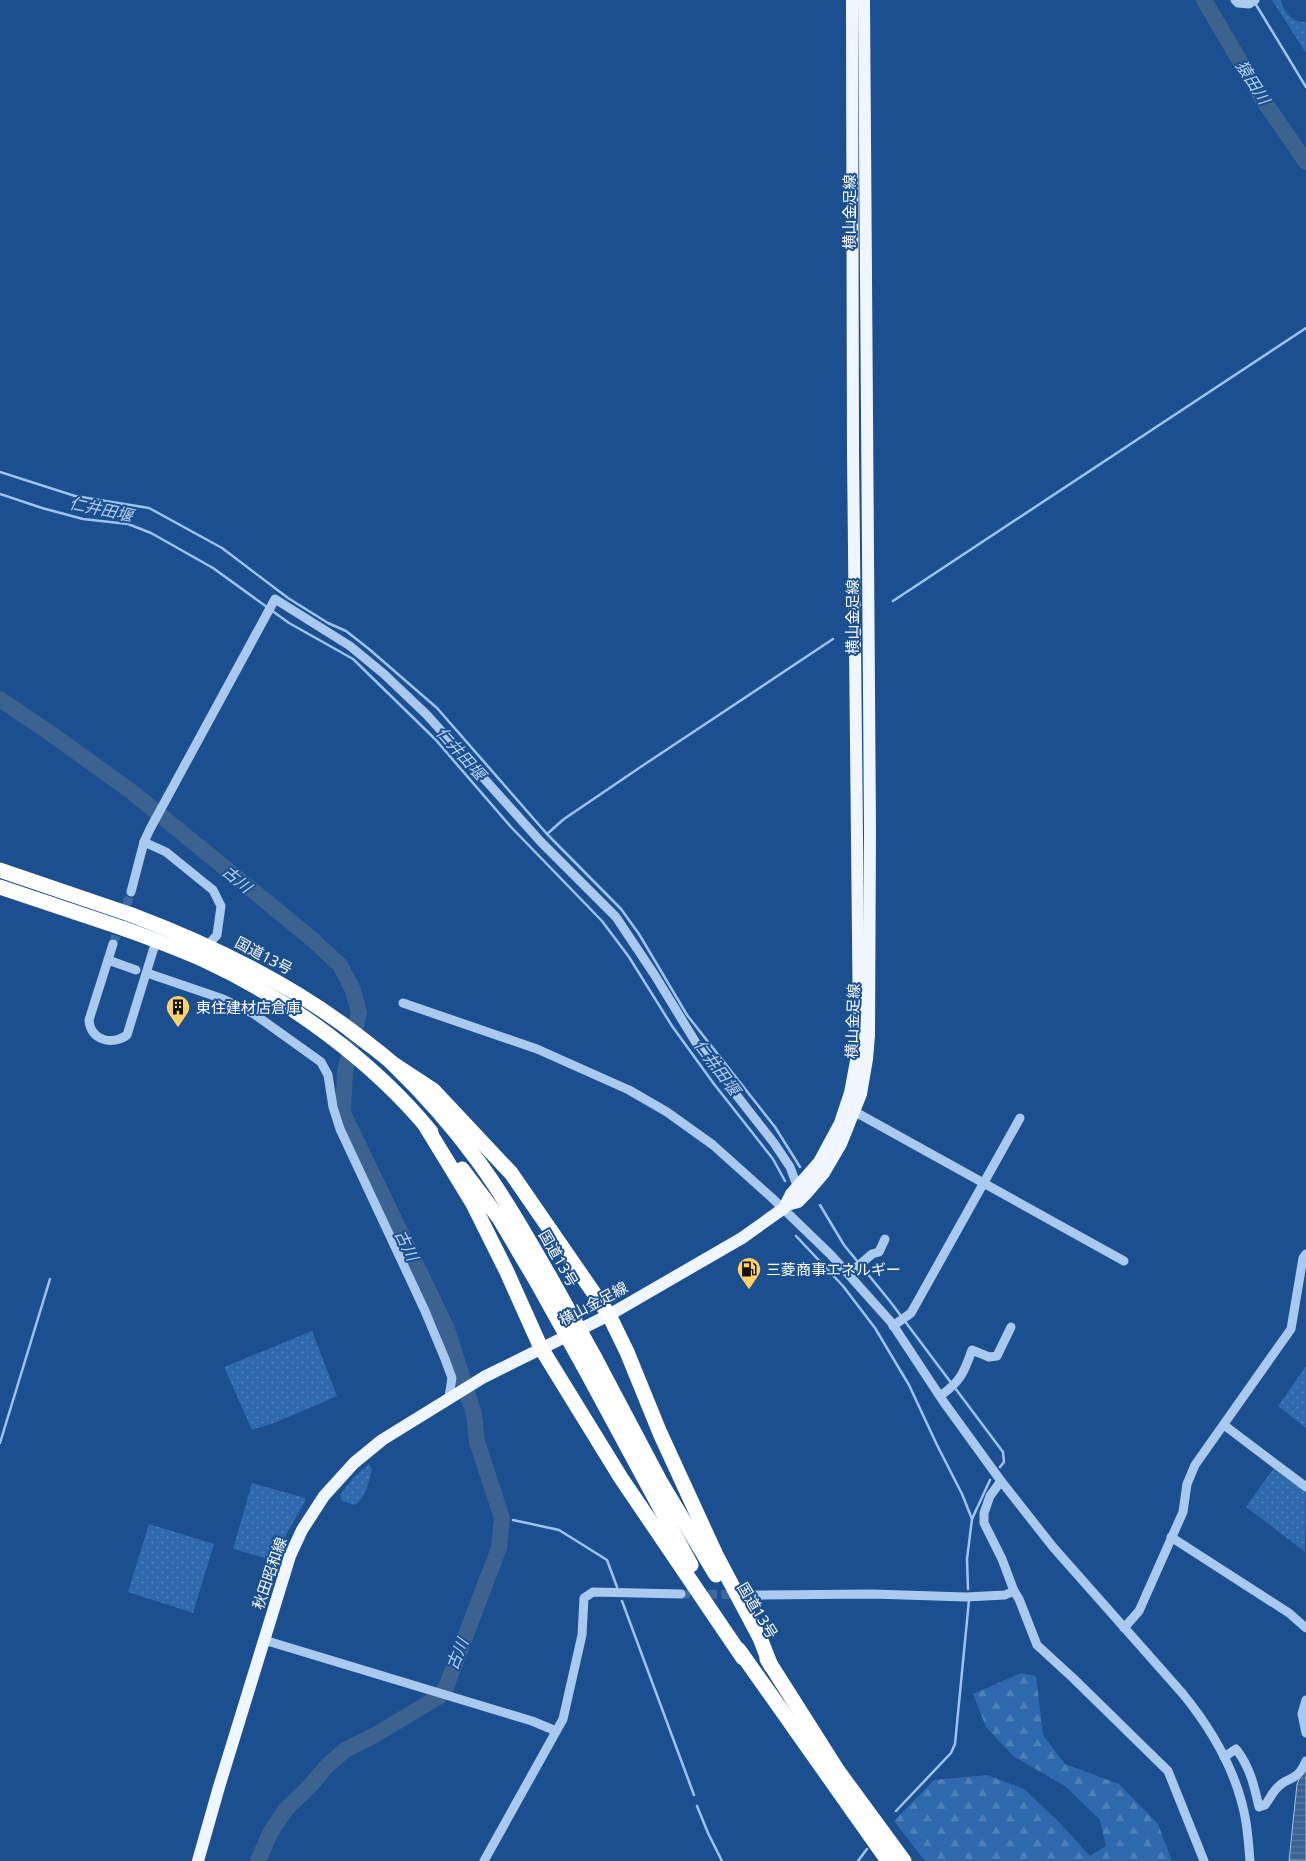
<svg xmlns="http://www.w3.org/2000/svg" width="1306" height="1861" viewBox="0 0 1306 1861" font-family="'Noto Sans','Noto Sans JP',sans-serif">
  <defs>
    <pattern id="grass-dots" width="8" height="8" patternUnits="userSpaceOnUse" patternTransform="scale(1.25)"><rect width="8" height="8" fill="#2e69ad"/><path d="M2 2h.1M6 6h.1" fill="none" stroke="#4d80b9" stroke-width="1.8" stroke-linecap="round"/></pattern>
    <pattern id="forest-firs" width="22" height="20" patternUnits="userSpaceOnUse" patternTransform="scale(1.25)"><rect width="22" height="20" fill="#2e69ad"/><path d="M5 1l3.5 6h-7zM16 11l3.5 6h-7z" fill="#4d80b9"/></pattern>
    <pattern id="water-rules" width="6" height="5" patternUnits="userSpaceOnUse" patternTransform="scale(1.25)"><rect width="6" height="5" fill="#3c6290"/><path d="M0 2.5h6" fill="none" stroke="#597aa1"/></pattern>
  </defs>
  <rect width="100%" height="100%" fill="#1b4f8f"/>
  <g fill="url(#grass-dots)">
    <path d="M1272 0H1281C1283 12 1293 23 1306 22V53Z"/>
    <polygon points="312,1331 337,1396 277,1422 252,1430 224,1367"/>
    <polygon points="1306,1366 1306,1428 1278,1406"/>
    <path d="M369 1464 372 1469C369 1481 366 1498 355 1505L342 1501 340 1495 354 1477Z"/>
    <polygon points="1276,1465 1306,1487 1305,1552 1246,1507"/>
    <polygon points="252,1483 305,1498 305,1501 285,1537 275,1561 233,1549"/>
    <polygon points="149,1524 214,1544 193,1613 128,1592"/>
  </g>
  <polygon fill="url(#forest-firs)" points="1021,1673 1036,1676 1043,1735 1065,1764 1119,1784 1158,1824 1172,1861 925,1861 894,1821 934,1780 987,1775 1024,1789 1058,1821 1090,1856 1106,1846 1100,1820 1065,1786 1013,1756 986,1727 973,1694"/>
  <polygon fill="url(#water-rules)" stroke="#9cc4f0" points="1306,1763 1306,1861 1289,1861 1297,1784"/>
  <g fill="none" stroke-linecap="round" stroke-linejoin="round">
    <g stroke="#9cc4f0" stroke-width="2.5">
      <polyline points="1255,3 1306,87"/>
      <polyline points="0,472 75,496 149,508 222,548 288,598 328,623 346,631 369,649 437,708 547,834 621,909 639,934 687,1015 775,1127 800,1167"/>
      <polyline points="0,494 42,508 83,519 128,524 151,533 213,568 289,623 353,659 435,739 511,827 602,921 629,957 672,1026 714,1084 773,1159 785,1181"/>
      <polyline points="893,601 1306,328"/>
      <polyline points="547,834 564,819 645,764 833,639"/>
      <polyline points="820,1205 844,1245 889,1300 1003,1452 1004,1462 1000,1467"/>
      <polyline points="796,1236 843,1286 875,1328 909,1385 937,1445 962,1494 972,1519"/>
      <polyline points="0,1443 50,1279"/>
      <polyline points="502,1518 504,1518"/>
      <polyline points="513,1520 559,1530 607,1560 617,1587"/>
      <polyline points="968,1589 967,1559 972,1519 990,1480"/>
      <polyline points="622,1601 694,1795"/>
      <polyline points="697,1806 708,1833 722,1861"/>
      <polyline points="896,1811 951,1753 955,1744 969,1600"/>
      <polyline points="858,1861 867,1849"/>
    </g>
    <g stroke="#3c6290" stroke-width="16">
      <polyline points="1204,0 1261,97 1306,162"/>
      <polyline points="0,699 50,733 132,792 312,939 340,965 353,990 359,1013 345,1072 343,1113 447,1329 474,1414 477,1442 502,1518 499,1548 446,1687 440,1696 375,1735 345,1750 327,1766 310,1786 286,1809 270,1833 258,1861"/>
    </g>
    <g stroke="#3d69a0" stroke-width="9" stroke-dasharray="9 4.5" stroke-linecap="butt">
      <polyline points="113,944 131,892"/>
      <polyline points="681,1594 754,1595"/>
    </g>
    <g stroke="#a9c9ee" stroke-width="9">
      <polyline points="1235,0 1238,3 1249,4 1255,0"/>
      <polyline points="144,842 166,852 213,890 221,906 217,935 208,945"/>
      <polyline points="131,892 144,842 150,829 275,599 350,646 384,674 427,715 541,842 616,917 654,974 698,1046 774,1143 790,1167 798,1188"/>
      <path d="M113 944 89 1020C90 1040 112 1046 127 1035L156 941"/>
      <polyline points="108,960 136,970"/>
      <polyline points="150,974 223,999 254,1014 321,1062 328,1075 333,1107 340,1129 425,1311 445,1359 452,1378 449,1397"/>
      <path d="M403 1003 537 1049 629 1090 667 1112 713 1145 771 1197 831 1255 891 1322 943 1401 1001 1481 1053 1547 1183 1694C1213 1731 1238 1774 1246 1822 1248 1835 1249 1848 1250 1861"/>
      <polyline points="850,1109 1124,1261"/>
      <polyline points="849,1274 872,1254 879,1252 885,1239"/>
      <polyline points="893,1326 911,1313 1020,1118"/>
      <path d="M940 1396C960 1382 964 1373 972 1350L989 1357 997 1356 1011 1327"/>
      <polyline points="1224,1425 1306,1487"/>
      <polyline points="1171,1537 1289,1613 1306,1628"/>
      <polyline points="1014,1591 1019,1599 1037,1645 1073,1678 1168,1771 1204,1861"/>
      <polyline points="754,1595 872,1594 966,1597 1005,1595 1014,1591 1002,1559 984,1523 984,1513 990,1496 1001,1481"/>
      <polyline points="1124,1628 1139,1611 1183,1512 1187,1484 1195,1465 1291,1329 1303,1258 1306,1254"/>
      <polyline points="264,1640 532,1721 556,1731"/>
      <polyline points="1306,1700 1302,1714 1306,1733"/>
      <path d="M1224 1757 1236 1749C1250 1767 1254 1785 1259 1807L1265 1805C1269 1800 1272 1793 1277 1788 1288 1775 1296 1784 1306 1761"/>
      <polyline points="484,1861 563,1719 582,1635 584,1598 593,1592 681,1594"/>
    </g>
    <g stroke="#f0f6ff" stroke-width="12">
      <polyline points="787,1205 798,1202 806,1194 824,1173 841,1144 861,1094 867,1059 869,1035 870,830 864,0"/>
      <polyline points="198,1861 219,1787 290,1556 302,1530 324,1496 354,1463 382,1440 484,1377 609,1315 742,1238 784,1208 791,1194 819,1162 840,1123 850,1093 858,1050 859,1032 853,452 852,0"/>
    </g>
    <g stroke="#fff" stroke-width="15">
      <path d="M132 915C214 946 292 984 361 1038 372 1047 384 1055 393 1064 424 1094 453 1127 478 1161 505 1198 527 1237 550 1277"/>
      <path d="M125 929C152 939 180 949 206 961 288 999 374 1062 431 1132"/>
      <polyline points="392,1063 433,1090 511,1173 609,1315 627,1352 660,1433 716,1555 760,1638 771,1666"/>
      <polyline points="425,1125 472,1202 506,1270 541,1348 621,1478 743,1658"/>
      <polyline points="462,1169 499,1218 538,1284"/>
      <polyline points="595,1358 660,1481 716,1575"/>
      <polyline points="583,1365 691,1565"/>
      <polyline points="739,1650 888,1861"/>
      <polyline points="767,1659 838,1771 904,1861"/>
    </g>
    <g stroke="#fff" stroke-width="15">
      <polyline points="0,870 132,915"/>
      <polyline points="0,887 125,929"/>
      <polyline points="550,1277 595,1358"/>
      <polyline points="538,1284 583,1365"/>
    </g>
  </g>
  <defs>
    <g id="building-pin" transform="scale(1.25)"><path d="M0 17L-7.5 6A9.5 9.5 0 1 1 7.5 6Z" fill="#ffd166" stroke="#1b4f8f"/><path d="M-4-6H4V6H1V3H-1V6H-4ZM-2.5-4.3h1.7v1.8h-1.7ZM.8-4.3h1.7v1.8H.8ZM-2.5-1h1.7V.8h-1.7ZM.8-1h1.7V.8H.8Z" fill="#111"/></g>
    <g id="fuel-pin" transform="scale(1.25)"><path d="M0 17L-7.5 6A9.5 9.5 0 1 1 7.5 6Z" fill="#ffd166" stroke="#1b4f8f"/><path d="M-5.5-6h7V0h2V4h1.3V-2.5L3-4.5l.8-.8L6-3V5H2.5V1h-1V6h-7ZM-4.2-4.7v3.2H.2V-4.7Z" fill="#111"/></g>
  </defs>
  <g fill-rule="evenodd">
    <use href="#building-pin" x="178" y="1007"/>
    <use href="#fuel-pin" x="749" y="1269"/>
  </g>
  <g text-anchor="middle" dominant-baseline="central" stroke-width="4" stroke-linejoin="round" paint-order="stroke">
    <g font-size="15" fill="#fff" stroke="#1b4f8f">
      <text transform="translate(849 212) rotate(-90)">横山金足線</text>
      <text transform="translate(852 617) rotate(-90)">横山金足線</text>
      <text transform="translate(264 955) rotate(28)">国道13号</text>
      <text transform="translate(852 1021) rotate(-88)">横山金足線</text>
      <text transform="translate(559 1258) rotate(60)">国道13号</text>
      <text transform="translate(593 1303) rotate(-28)">横山金足線</text>
      <text transform="translate(269 1573) rotate(-71)">秋田昭和線</text>
      <text transform="translate(758 1610) rotate(59)">国道13号</text>
    </g>
    <g font-size="15" fill="#fff" stroke="#1b4f8f" text-anchor="start">
      <text x="196" y="1007">東住建材店倉庫</text>
      <text x="766" y="1269">三菱商事エネルギー</text>
    </g>
    <g font-size="16" font-style="italic" fill="#b5d3f5" stroke="#1b4f8f">
      <text transform="translate(1253 82) rotate(58)">猿田川</text>
      <text transform="translate(101 509) rotate(12)">仁井田堰</text>
      <text transform="translate(461 753) rotate(48)">仁井田堰</text>
      <text transform="translate(237 879) rotate(40)">古川</text>
      <text transform="translate(717 1067) rotate(53)">仁井田堰</text>
      <text transform="translate(407 1245) rotate(64)">古川</text>
      <text transform="translate(457 1654) rotate(-68)">古川</text>
    </g>
  </g>
</svg>
